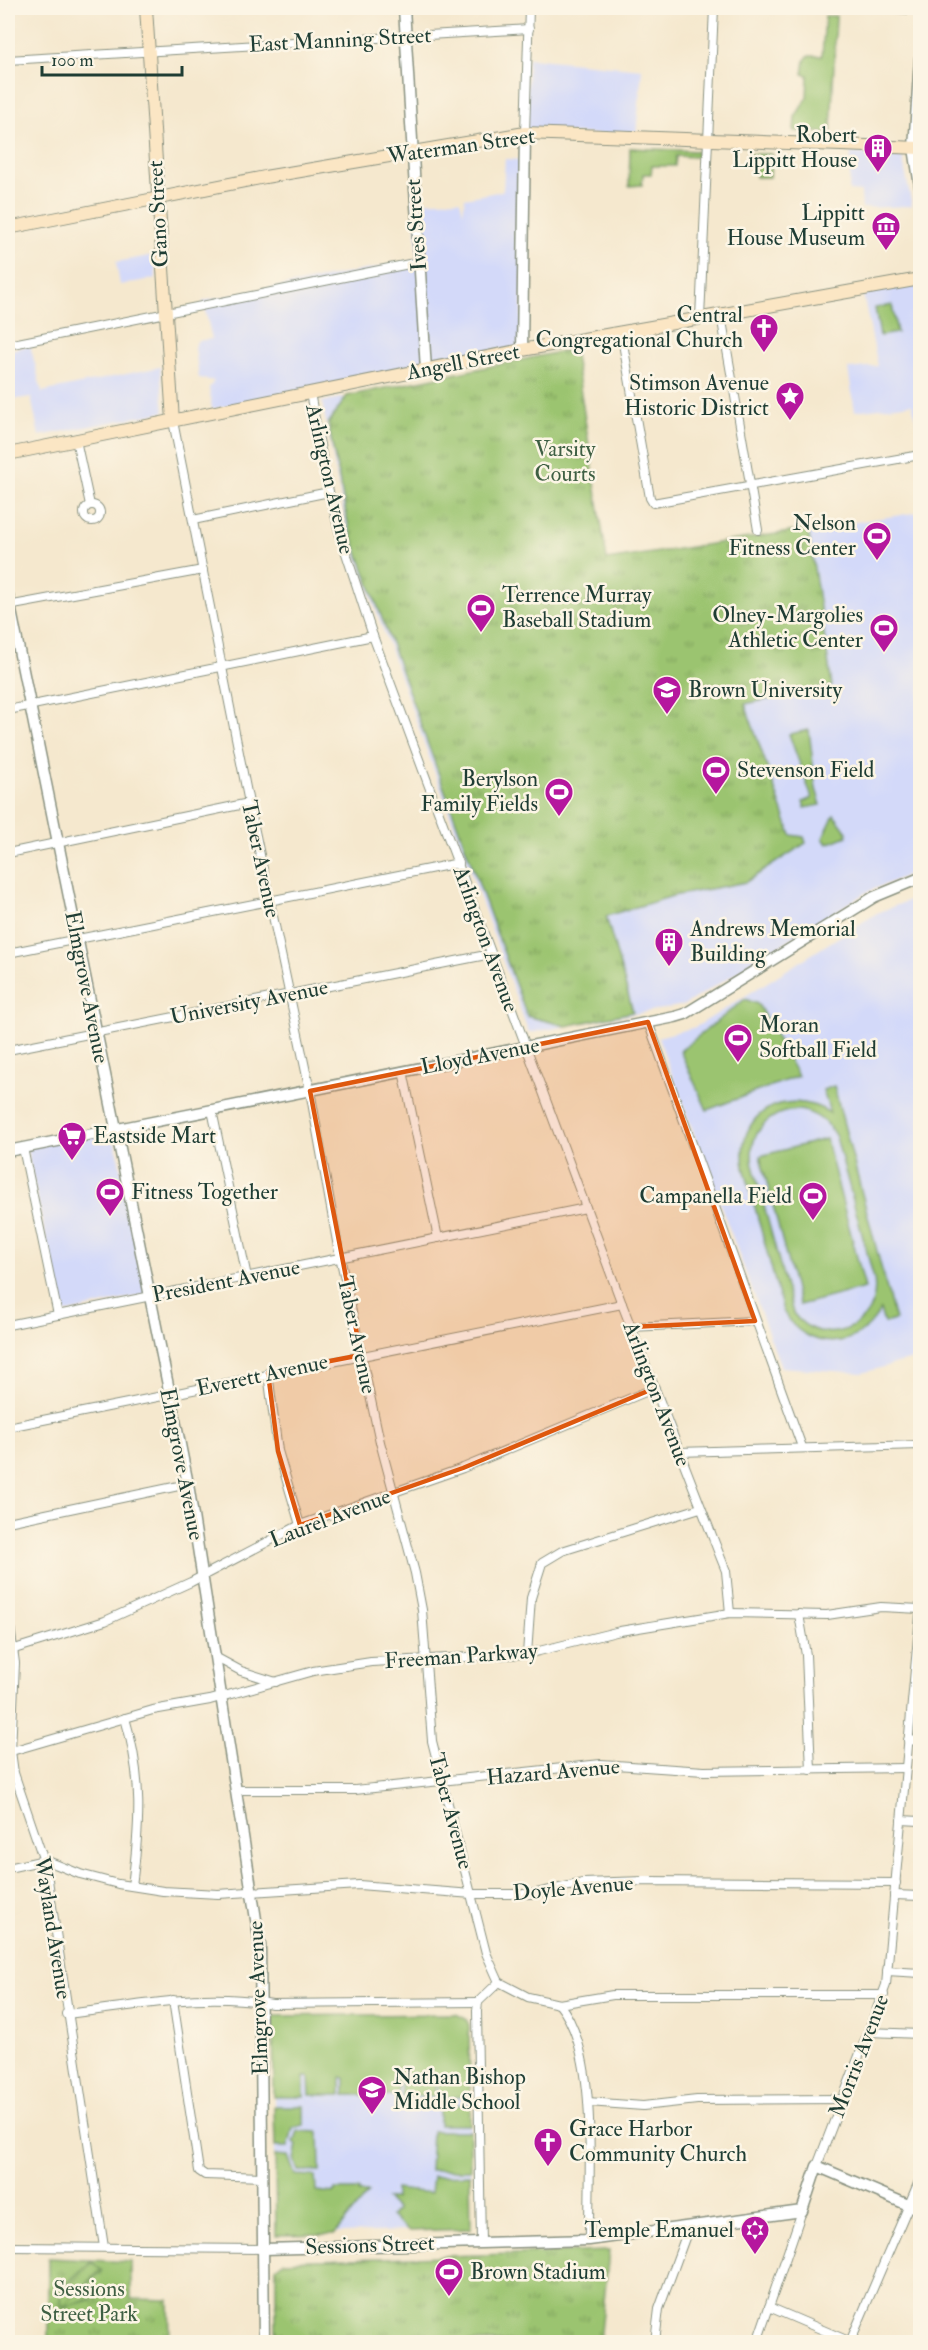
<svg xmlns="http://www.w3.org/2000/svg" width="928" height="2350" viewBox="0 0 928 2350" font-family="'IM FELL Double Pica',serif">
  <defs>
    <pattern id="park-tufts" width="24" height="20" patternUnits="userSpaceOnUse" patternTransform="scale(1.5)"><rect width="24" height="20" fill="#9bc470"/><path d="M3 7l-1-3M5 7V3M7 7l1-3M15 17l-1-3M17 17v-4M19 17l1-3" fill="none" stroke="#7ea05d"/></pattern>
    <pattern id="garden-furrows" width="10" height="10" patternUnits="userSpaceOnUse" patternTransform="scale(1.5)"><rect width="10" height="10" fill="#9bc470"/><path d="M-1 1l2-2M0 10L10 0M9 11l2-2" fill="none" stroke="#7ea05d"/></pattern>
  </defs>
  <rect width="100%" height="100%" fill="#fcf5e5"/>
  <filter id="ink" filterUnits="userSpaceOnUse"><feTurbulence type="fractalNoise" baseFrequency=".0167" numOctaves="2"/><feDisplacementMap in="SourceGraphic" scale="12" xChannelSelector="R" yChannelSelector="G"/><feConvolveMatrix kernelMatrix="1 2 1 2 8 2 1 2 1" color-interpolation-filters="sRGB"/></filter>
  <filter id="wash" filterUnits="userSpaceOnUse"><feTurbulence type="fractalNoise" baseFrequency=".008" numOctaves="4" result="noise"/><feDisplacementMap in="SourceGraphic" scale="24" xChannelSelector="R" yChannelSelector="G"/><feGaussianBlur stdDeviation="1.35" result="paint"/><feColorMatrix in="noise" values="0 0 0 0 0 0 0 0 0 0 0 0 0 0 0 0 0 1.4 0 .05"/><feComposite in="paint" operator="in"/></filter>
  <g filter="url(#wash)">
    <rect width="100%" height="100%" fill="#f5e8ce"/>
    <g fill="#d3d9f9">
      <polygon points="528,58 642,69 636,136 526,131"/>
      <polygon points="851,153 902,156 912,206 862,208 861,192 849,191"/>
      <polygon points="505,159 524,160 521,346 212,409 209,388 214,381 199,378 195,347 197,341 212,339 203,301 417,260 416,202 460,200 463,213 465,198 503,191"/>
      <polygon points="155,255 156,278 120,285 116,262"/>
      <polygon points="920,279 920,435 912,404 855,411 848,369 878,366 862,289"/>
      <polygon points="30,345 42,392 160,367 164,412 39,436 31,397 8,400 8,351"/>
      <polygon points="574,349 607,561 920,512 920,870 867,892 684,1005 529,1033 347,530 322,402"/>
      <polygon points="920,896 920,1357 862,1373 781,1367 658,1037 696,1027 877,913"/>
      <polygon points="112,1127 147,1294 62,1314 26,1145"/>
      <polygon points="456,2014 466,2019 469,2025 471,2229 276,2235 273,2016"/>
    </g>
    <g fill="#9bc470" stroke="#5d8052" stroke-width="1.5" fill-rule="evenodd">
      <polygon points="825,16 836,16 831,133 794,131 795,117 807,98 808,75 803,74 805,60 808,56 822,56"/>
      <polygon points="630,148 697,151 697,157 676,156 675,166 652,166 651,174 643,174 642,185 629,186"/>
      <polygon points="892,305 897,333 880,336 875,308"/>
      <polygon points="809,730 816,789 821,805 805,808 803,802 812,798 789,734"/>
      <polygon points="834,815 847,832 847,836 827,844 823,838"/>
      <polygon points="745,999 758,1004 798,1076 707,1110 680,1051"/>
      <path d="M834 1086 895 1320 884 1323 880 1310C859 1352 805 1352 783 1311L744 1167C735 1112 786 1086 830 1113L823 1090ZM799 1110C816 1113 828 1122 836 1137L874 1279C882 1328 822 1352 793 1313L753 1165C747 1134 768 1111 799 1110Z"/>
      <polygon points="826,1139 865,1288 799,1305 760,1156"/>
      <polygon points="456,2014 466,2019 469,2025 470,2097 438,2097 438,2080 435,2080 435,2096 402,2097 401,2077 398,2077 398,2095 345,2095 345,2078 341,2077 341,2095 310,2095 309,2077 304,2077 304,2097 274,2097 273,2016"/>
      <rect x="439" y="2105" width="31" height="20"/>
      <polygon points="274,2106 304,2106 304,2125 293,2128 288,2147 275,2147"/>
      <polygon points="298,2131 319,2132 320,2171 298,2171 294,2160 297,2144 294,2142"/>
      <polygon points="432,2131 470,2131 470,2170 430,2170"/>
      <polygon points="275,2155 288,2156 295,2175 315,2176 316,2191 334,2193 335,2190 359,2190 359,2193 368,2193 335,2234 276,2235"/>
      <polygon points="470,2175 471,2229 408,2231 391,2216 397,2210 386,2199 395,2199 395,2189 431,2193 433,2176"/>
    </g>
    <g fill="url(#park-tufts)" stroke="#5d8052" stroke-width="1.5">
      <polygon points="747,154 771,154 770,177 756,177 756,166 752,166 752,162 747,161"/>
      <polygon points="574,349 607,560 808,529 832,686 745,704 791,835 804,837 806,843 746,882 673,896 606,916 633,1012 566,1026 527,1016 349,528 328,424 347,396"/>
      <polygon points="609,2251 600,2342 276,2342 276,2268 284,2261"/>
      <polygon points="48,2258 131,2262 131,2299 169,2300 170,2342 48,2342"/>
    </g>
    <polygon fill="url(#garden-furrows)" stroke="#5d8052" stroke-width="1.5" points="91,2261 102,2271 84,2286 98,2298 62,2307 60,2290"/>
  </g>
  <g filter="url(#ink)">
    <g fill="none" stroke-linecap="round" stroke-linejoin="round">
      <g stroke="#8a9281" stroke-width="10">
        <g id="minor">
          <polyline points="873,8 920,10"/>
          <polyline points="8,60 529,29"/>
          <polyline points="525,133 529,8"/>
          <polyline points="721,315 758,530"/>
          <polyline points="700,318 714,8"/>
          <polyline points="621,332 650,498 653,503 920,455"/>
          <polyline points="8,345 419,262"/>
          <polyline points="310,393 329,492 341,538 373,636 622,1304 720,1556 726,1571 730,1613"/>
          <polyline points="173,421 249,803 310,1091 338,1247 380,1442 415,1573 422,1610 432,1741 486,1953 499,1982"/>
          <polyline points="76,440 90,505"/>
          <circle cx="92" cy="513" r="8"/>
          <polyline points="193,520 329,492"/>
          <polyline points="8,606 203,570"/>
          <polyline points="8,710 373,636"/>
          <polyline points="8,853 249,803"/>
          <polyline points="8,953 459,863"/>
          <polyline points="648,1022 802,1447"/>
          <polyline points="8,1050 491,954"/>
          <polyline points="403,1071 438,1238"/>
          <polyline points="212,1110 247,1277"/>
          <polyline points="23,1148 58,1315"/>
          <polyline points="8,1325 586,1208"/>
          <polyline points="631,1327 755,1321"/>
          <polyline points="268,1373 278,1451 300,1525"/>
          <polyline points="8,1427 622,1304"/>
          <polyline points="679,1452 920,1445"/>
          <polyline points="8,1522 188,1484"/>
          <polyline points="8,1612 15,1663 11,1751 14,1773 46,1867 104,2247"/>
          <polyline points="799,1614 806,1655 811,1770"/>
          <polyline points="8,1651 105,1621 191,1582 300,1525 463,1468 655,1388"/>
          <polyline points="527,1654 531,1598 542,1563 562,1551 700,1508"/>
          <polyline points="217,1658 241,1671 276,1682"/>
          <path d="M125 1718C143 1779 140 1824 132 1886"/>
          <polyline points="908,1740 920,1741"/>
          <polyline points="8,1752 153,1710 210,1700 313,1671 371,1662 527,1654 620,1631 730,1613 827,1615 881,1607 920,1609"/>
          <polyline points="237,1790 355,1790 601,1764 704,1771 905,1768"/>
          <polyline points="901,1820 920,1821"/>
          <polyline points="8,1868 45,1860 80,1874 118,1884 163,1891 218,1894 359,1885 472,1894 532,1894 583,1883 645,1881 896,1883"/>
          <polyline points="894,1895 920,1896"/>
          <polyline points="887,1971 920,1973"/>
          <polyline points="499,1982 528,1997 559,2004 613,1995 884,1995"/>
          <polyline points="173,2000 199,2171 205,2175 263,2177"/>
          <path d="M559 2004C600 2053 588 2177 589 2240"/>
          <path d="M66 2014C134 2007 204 1990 272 2004L478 2002"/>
          <polyline points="869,2032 920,2034"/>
          <polyline points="588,2102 643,2106 697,2100 844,2099"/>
          <polyline points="817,2166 886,1985 920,1615"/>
          <polyline points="481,2243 477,2011 478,2002 499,1982"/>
          <polyline points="8,2247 264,2249"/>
          <polyline points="769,2307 851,2342"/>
          <polyline points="655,2342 659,2309 689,2227"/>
          <polyline points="757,2342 802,2211"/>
          <polyline points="850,2342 920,2179"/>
        </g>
      </g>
      <g stroke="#8a9281" stroke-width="13">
        <g id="tertiary">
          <polyline points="404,8 426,370"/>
          <polyline points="920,58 914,148 920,186"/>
          <polyline points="522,350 525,133"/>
          <polyline points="8,596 188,1484 260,1945 264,2342"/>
          <polyline points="8,1151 675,1017 685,1014 874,897 920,878"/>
          <polyline points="264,2249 589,2240 802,2211 817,2166 920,2210"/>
        </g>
      </g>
      <g stroke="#8a9281" stroke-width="14">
        <g id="secondary">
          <polyline points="146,8 173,421"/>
          <polyline points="8,228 265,177 525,133 920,148"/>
          <polyline points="8,454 522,350 920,279"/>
        </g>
      </g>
      <use href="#minor" stroke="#fff" stroke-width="8"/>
      <use href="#tertiary" stroke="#fff" stroke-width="10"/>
      <use href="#secondary" stroke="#fbe6c4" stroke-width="12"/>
    </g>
  </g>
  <path fill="#de580e" fill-opacity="0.2" stroke="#de580e" stroke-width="4.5" stroke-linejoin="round" d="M648 1022 755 1321 631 1327 655 1388 463 1468 300 1525 278 1451 268 1373 361 1355 310 1091Z"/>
  <defs>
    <g id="building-pin" transform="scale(1.5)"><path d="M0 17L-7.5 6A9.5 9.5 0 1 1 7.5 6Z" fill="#b5179e" stroke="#fcf5e5"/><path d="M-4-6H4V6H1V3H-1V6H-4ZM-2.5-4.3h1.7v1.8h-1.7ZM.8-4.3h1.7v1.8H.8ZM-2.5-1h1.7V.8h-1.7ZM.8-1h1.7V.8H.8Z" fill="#fff"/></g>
    <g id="museum-pin" transform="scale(1.5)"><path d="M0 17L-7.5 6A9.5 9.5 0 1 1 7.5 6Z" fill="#b5179e" stroke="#fcf5e5"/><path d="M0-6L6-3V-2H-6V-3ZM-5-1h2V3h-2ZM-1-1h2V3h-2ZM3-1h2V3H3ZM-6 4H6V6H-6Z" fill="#fff"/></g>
    <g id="church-pin" transform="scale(1.5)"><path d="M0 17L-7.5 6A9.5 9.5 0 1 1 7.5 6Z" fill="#b5179e" stroke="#fcf5e5"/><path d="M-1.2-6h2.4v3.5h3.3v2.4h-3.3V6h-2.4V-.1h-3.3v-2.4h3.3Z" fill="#fff"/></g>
    <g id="sight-pin" transform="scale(1.5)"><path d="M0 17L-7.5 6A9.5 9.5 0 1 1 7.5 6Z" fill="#b5179e" stroke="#fcf5e5"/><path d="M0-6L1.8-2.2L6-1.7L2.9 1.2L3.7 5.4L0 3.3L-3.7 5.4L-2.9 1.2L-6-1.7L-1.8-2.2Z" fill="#fff"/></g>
    <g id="stadium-pin" transform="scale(1.5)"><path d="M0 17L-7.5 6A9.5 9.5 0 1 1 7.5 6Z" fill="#b5179e" stroke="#fcf5e5"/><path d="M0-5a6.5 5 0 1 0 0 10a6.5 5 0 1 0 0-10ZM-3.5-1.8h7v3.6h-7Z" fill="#fff"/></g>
    <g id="university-pin" transform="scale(1.5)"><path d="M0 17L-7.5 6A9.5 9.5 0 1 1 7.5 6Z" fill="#b5179e" stroke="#fcf5e5"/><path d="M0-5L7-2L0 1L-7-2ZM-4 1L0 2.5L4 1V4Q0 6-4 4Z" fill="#fff"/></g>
    <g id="supermarket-pin" transform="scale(1.5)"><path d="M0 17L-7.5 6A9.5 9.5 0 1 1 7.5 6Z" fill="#b5179e" stroke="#fcf5e5"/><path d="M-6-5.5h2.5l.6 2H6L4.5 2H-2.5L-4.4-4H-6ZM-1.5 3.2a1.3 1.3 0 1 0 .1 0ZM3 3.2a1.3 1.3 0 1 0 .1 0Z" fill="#fff"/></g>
    <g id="school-pin" transform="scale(1.5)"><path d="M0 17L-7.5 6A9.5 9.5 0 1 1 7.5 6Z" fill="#b5179e" stroke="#fcf5e5"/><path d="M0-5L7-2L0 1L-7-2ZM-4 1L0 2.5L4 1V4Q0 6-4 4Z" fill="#fff"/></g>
    <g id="synagogue-pin" transform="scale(1.5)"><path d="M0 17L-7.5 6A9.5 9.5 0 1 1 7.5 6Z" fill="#b5179e" stroke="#fcf5e5"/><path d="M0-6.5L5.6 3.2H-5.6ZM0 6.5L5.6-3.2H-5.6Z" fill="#fff"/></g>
  </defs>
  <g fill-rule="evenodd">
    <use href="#building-pin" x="878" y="148"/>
    <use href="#museum-pin" x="886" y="226"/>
    <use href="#church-pin" x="764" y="328"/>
    <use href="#sight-pin" x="790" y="396"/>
    <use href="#stadium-pin" x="877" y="536"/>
    <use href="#stadium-pin" x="481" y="608"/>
    <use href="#stadium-pin" x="884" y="628"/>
    <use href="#university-pin" x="667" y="690"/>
    <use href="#stadium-pin" x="716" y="770"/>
    <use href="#stadium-pin" x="559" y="792"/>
    <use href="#building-pin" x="669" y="942"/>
    <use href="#stadium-pin" x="738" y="1038"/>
    <use href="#supermarket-pin" x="72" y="1136"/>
    <use href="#stadium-pin" x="110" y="1192"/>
    <use href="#stadium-pin" x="813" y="1196"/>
    <use href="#school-pin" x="372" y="2090"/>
    <use href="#church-pin" x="548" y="2142"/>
    <use href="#synagogue-pin" x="755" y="2230"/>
    <use href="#stadium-pin" x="449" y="2272"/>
  </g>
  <g text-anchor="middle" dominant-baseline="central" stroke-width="5" stroke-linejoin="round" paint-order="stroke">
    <g font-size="22" fill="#1f3d34" stroke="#fcf5e5">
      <text transform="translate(340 40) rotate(-3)">East Manning Street</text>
      <text transform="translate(461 146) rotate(-8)">Waterman Street</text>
      <text transform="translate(158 214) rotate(-93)">Gano Street</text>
      <text transform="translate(416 225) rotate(-94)">Ives Street</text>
      <text transform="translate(463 362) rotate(-11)">Angell Street</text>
      <text transform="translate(330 479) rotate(77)">Arlington Avenue</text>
      <text transform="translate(261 859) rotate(78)">Taber Avenue</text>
      <text transform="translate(486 939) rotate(70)">Arlington Avenue</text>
      <text transform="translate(87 987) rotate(79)">Elmgrove Avenue</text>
      <text transform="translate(249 1002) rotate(-11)">University Avenue</text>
      <text transform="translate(480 1056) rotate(-11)">Lloyd Avenue</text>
      <text transform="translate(226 1281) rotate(-11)">President Avenue</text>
      <text transform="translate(357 1335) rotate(78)">Taber Avenue</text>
      <text transform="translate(262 1375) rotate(-12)">Everett Avenue</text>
      <text transform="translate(657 1394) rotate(69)">Arlington Avenue</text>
      <text transform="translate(182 1464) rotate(79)">Elmgrove Avenue</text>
      <text transform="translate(330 1518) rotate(-21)">Laurel Avenue</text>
      <text transform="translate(461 1656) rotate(-4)">Freeman Parkway</text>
      <text transform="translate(553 1772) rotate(-5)">Hazard Avenue</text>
      <text transform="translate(451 1811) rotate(75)">Taber Avenue</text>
      <text transform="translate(573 1888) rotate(-5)">Doyle Avenue</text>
      <text transform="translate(53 1928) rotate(81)">Wayland Avenue</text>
      <text transform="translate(258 1998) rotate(-92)">Elmgrove Avenue</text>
      <text transform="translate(859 2056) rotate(-69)">Morris Avenue</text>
      <text transform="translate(370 2245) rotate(-2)">Sessions Street</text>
    </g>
    <g font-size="22" fill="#1f3d34" stroke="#fcf5e5" text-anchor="start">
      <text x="857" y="135" text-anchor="end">Robert<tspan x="857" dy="25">Lippitt House</tspan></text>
      <text x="865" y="213" text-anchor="end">Lippitt<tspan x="865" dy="25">House Museum</tspan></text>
      <text x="743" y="315" text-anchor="end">Central<tspan x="743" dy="25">Congregational Church</tspan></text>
      <text x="769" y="383" text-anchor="end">Stimson Avenue<tspan x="769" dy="25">Historic District</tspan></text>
      <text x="856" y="523" text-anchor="end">Nelson<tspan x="856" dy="25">Fitness Center</tspan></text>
      <text x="502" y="595">Terrence Murray<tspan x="502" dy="25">Baseball Stadium</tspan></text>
      <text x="863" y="615" text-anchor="end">Olney-Margolies<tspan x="863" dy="25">Athletic Center</tspan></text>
      <text x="688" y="690">Brown University</text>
      <text x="737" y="770">Stevenson Field</text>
      <text x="538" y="779" text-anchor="end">Berylson<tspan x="538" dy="25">Family Fields</tspan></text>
      <text x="690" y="929">Andrews Memorial<tspan x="690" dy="25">Building</tspan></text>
      <text x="759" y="1025">Moran<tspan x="759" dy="25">Softball Field</tspan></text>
      <text x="93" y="1136">Eastside Mart</text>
      <text x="131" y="1192">Fitness Together</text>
      <text x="792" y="1196" text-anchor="end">Campanella Field</text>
      <text x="393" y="2077">Nathan Bishop<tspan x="393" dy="25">Middle School</tspan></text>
      <text x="569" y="2129">Grace Harbor<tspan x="569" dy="25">Community Church</tspan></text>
      <text x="734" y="2230" text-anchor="end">Temple Emanuel</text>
      <text x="470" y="2272">Brown Stadium</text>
    </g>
    <g font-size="22" fill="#3e5f43" stroke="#fcf5e5">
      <text x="565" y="449">Varsity<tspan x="565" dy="25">Courts</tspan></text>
      <text x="89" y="2289">Sessions<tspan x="89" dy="25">Street Park</tspan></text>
    </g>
  </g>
  <rect width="928" height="2350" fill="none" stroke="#fcf5e5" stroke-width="30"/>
  <path d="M42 66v9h140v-9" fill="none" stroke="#1f3d34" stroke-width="3"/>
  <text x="51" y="66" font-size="18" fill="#1f3d34" stroke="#fcf5e5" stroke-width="4.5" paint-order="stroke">100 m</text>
</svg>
